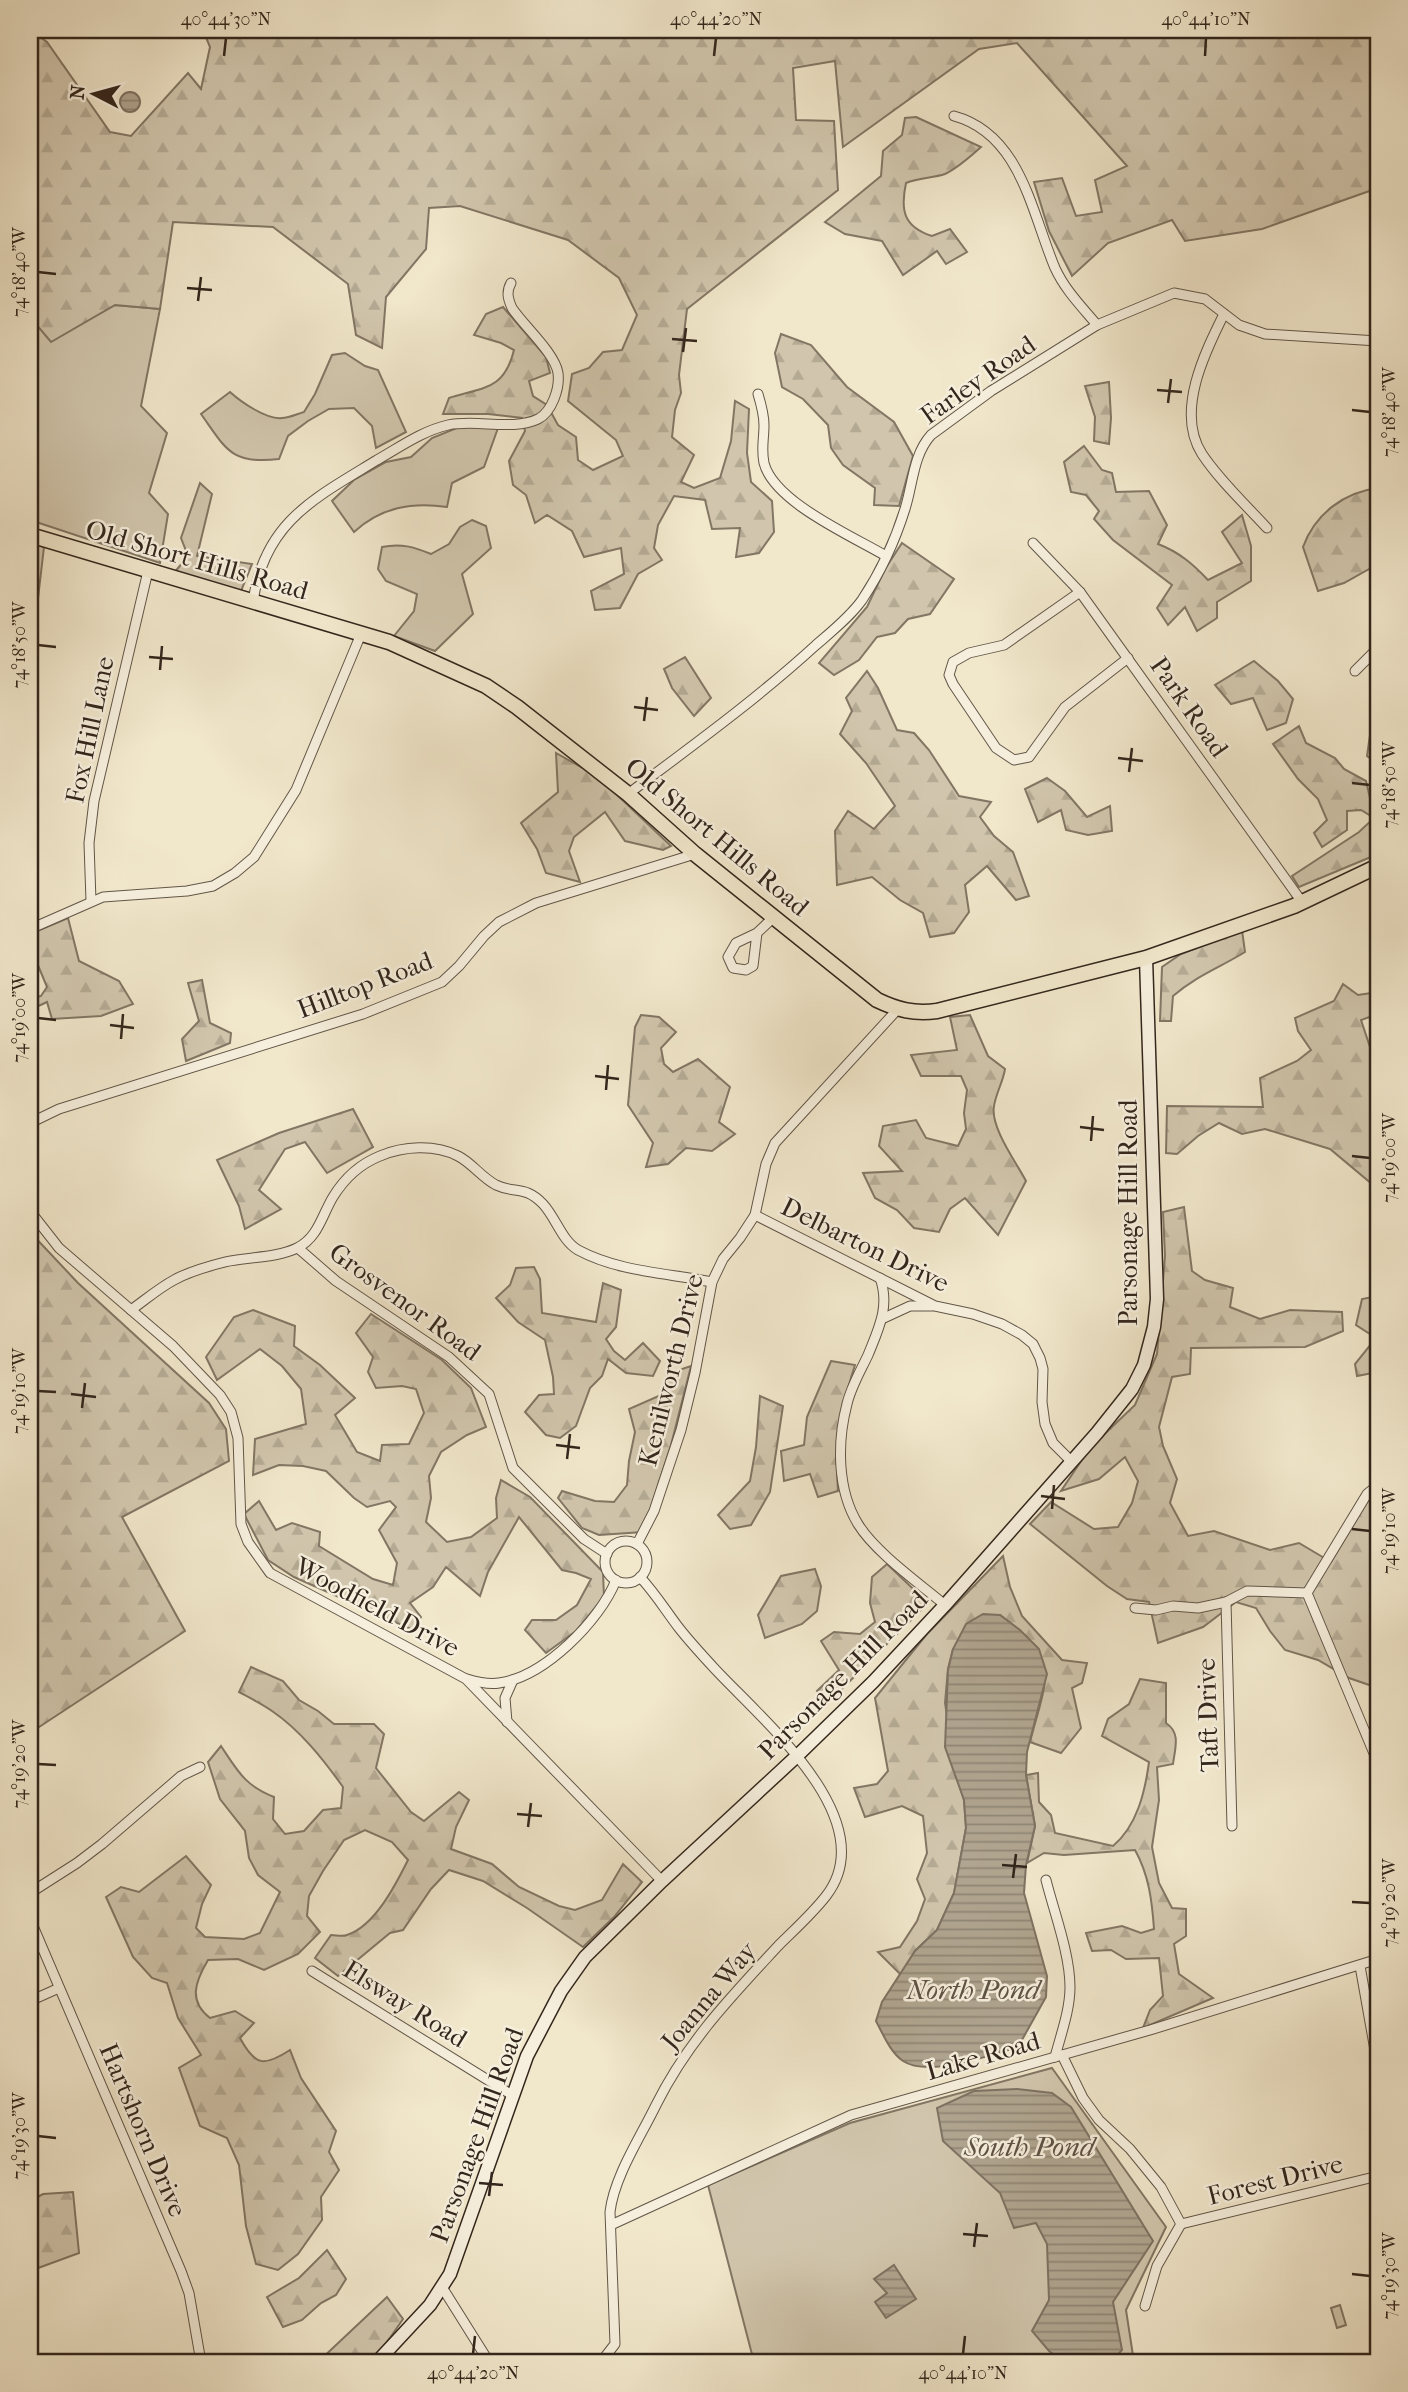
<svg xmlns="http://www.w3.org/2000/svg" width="1408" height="2392" viewBox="0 0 1408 2392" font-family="'IM FELL French Canon',serif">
  <defs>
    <pattern id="forest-firs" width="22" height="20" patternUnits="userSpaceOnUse" patternTransform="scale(1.75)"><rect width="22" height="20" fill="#d1c6ad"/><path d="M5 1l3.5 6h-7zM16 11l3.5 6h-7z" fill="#b4aa94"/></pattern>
    <pattern id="water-rules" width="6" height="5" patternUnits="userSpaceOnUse" patternTransform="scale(1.75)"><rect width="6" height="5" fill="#b0a590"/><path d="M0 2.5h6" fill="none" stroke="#908675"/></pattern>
  </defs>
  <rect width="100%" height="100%" fill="#f1e7cb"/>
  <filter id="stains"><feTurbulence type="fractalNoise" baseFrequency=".00286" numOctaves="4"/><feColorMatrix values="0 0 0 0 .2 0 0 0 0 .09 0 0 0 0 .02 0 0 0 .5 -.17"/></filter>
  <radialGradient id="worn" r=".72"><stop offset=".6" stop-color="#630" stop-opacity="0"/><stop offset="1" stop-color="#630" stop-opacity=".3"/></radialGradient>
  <g fill="#d1c6ad" stroke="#827664" stroke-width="2">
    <polygon points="115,305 160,309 141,406 167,433 149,493 168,514 160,563 30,520 30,317 51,341"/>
    <path d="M345 353 365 366 378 370 406 432 376 448 372 426 354 408 329 409 308 421 288 436 279 459C231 465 226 449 201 414L230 392C241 402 267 420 282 418 289 418 297 414 304 412L315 394 332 355Z"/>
    <path d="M464 425 498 428 484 467 452 483 447 507C412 502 381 507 354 532L332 501 354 480 386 462 411 457 432 438Z"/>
    <polygon points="200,483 212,494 197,556 252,564 241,591 174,573 188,556 181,538"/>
    <path d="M472 520 486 526 491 548 462 574 473 614 435 651 394 636 414 611 417 594 386 581 378 569 382 547C401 543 414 547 431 554L449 544 460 527Z"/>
    <polygon points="1052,2068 1166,2227 1126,2310 1134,2362 754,2362 708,2185 850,2123"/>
    <polygon points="1340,2305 1346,2325 1337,2328 1331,2308"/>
  </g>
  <g fill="url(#forest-firs)" stroke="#827664" stroke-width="2">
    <path d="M30 30 47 42 110 132 131 136 188 73 201 89 210 47 203 30H1378V188L1262 229 1185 241 1172 220 1108 243 1072 276 1049 231 1034 182 1062 178 1076 216 1102 212 1095 180 1127 166 1017 43 979 49 843 147 835 61 793 68 796 120 834 121 838 190 687 309 679 375 681 393 675 410 672 437 694 455 681 482 694 488 720 478 731 441 735 401 749 409 747 453 751 482 772 501 774 532 759 553 736 557 740 528 712 529 705 500 674 496 658 525 654 548 662 560 638 574 620 608 595 610 591 591 624 574 621 548 584 557 572 531 547 515 535 523 526 495 513 485 509 461 525 431 522 418 488 414H443L449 398C484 387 504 390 514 350L501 343 474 335 486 314 503 307 546 357 550 373 529 381 533 396 547 405 558 425 576 437 578 460 593 470 623 456 616 440 568 401 572 374 589 368 603 352 622 350 637 315 619 278 568 240 460 206 429 208 426 249 386 297 382 348 356 335 348 284 273 227 173 222 160 309 115 305 51 342 30 317Z"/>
    <path d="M916 117 981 147C971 156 958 168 945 174 933 178 919 178 906 183 900 211 904 227 932 236L950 229 967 252 946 264 937 251 903 275 882 241 845 234 825 222 881 176 883 151 902 135 905 118Z"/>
    <polygon points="781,334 811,345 847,387 894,422 913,456 899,506 874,505 875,488 843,465 831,448 828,425 803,399 782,387 775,353"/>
    <polygon points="1109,382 1111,418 1109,444 1094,441 1095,417 1085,386"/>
    <path d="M1084 446 1102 470 1112 473 1116 492 1149 491 1167 525 1158 544C1179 552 1193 564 1208 580L1242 563 1222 532 1242 515 1251 546V581L1217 602V618L1197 631 1185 607 1168 625 1157 608 1172 585 1113 540 1094 519 1099 511 1086 495 1071 492 1064 462Z"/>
    <path d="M1378 488V564L1344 583 1318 591 1303 547C1315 514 1344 492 1378 488Z"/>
    <polygon points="30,542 44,547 35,624 30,631"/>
    <polygon points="902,543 954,579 930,614 908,619 895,633 877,637 859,660 834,675 819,663 867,607 885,569"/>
    <polygon points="685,657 711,698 694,716 672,688 664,669"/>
    <polygon points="1254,661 1278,681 1293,699 1286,723 1267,730 1253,698 1231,704 1215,685"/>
    <polygon points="867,671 878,688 897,730 914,733 929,750 959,796 991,802 980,817 994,836 1013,852 1029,896 1016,900 987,866 965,885 969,912 954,933 930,937 923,913 900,900 872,877 837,885 835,831 848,811 874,829 895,806 866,763 840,734 852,711 846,698"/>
    <polygon points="1378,716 1378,764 1367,756 1371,728"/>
    <polygon points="1299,726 1306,743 1335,758 1344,769 1366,781 1370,798 1378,803 1378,854 1299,887 1292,876 1359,832 1374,818 1361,810 1347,811 1347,830 1322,847 1314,833 1327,820 1318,799 1298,779 1273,744"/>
    <polygon points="556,753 597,776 671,846 663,850 625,841 605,812 574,837 569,851 580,882 546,873 537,849 521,823 558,792"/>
    <polygon points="1047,778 1065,791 1087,817 1110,806 1112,831 1088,835 1066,830 1061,810 1038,822 1025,789"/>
    <polygon points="68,918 79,961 119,981 133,1004 101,1016 52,1019 47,1002 30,1010 30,999 41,996 47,987 30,946 30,934"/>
    <path d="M1242 930 1245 952C1219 968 1196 976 1173 996L1171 1021H1160L1162 967 1181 954Z"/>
    <polygon points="202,980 210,1023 231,1033 230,1043 186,1061 182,1039 199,1021 188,983"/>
    <polygon points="1343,984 1358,995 1378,992 1378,1014 1361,1020 1378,1071 1378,1119 1371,1124 1378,1147 1378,1189 1330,1149 1265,1129 1242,1134 1219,1123 1198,1136 1177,1154 1166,1153 1167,1106 1263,1107 1260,1078 1297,1061 1311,1050 1298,1031 1295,1018 1334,1001"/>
    <polygon points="641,1015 659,1017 676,1032 661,1048 664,1064 673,1072 698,1059 730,1087 719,1122 735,1134 712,1151 686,1148 668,1164 646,1167 653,1143 628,1105 635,1027"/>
    <path d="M970 1015 988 1056 1005 1069C1003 1082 996 1093 994 1106 990 1127 1016 1162 1026 1181L998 1235 965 1198 950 1209 939 1232 914 1228 897 1210 875 1198 863 1173 902 1171 879 1146 883 1126 916 1120 926 1138 958 1146 966 1129 964 1113 967 1090 961 1076H921L911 1055 957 1050 950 1017Z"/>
    <polygon points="353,1109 373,1147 327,1173 305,1142 285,1149 259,1190 281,1209 245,1229 239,1206 217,1160 279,1133"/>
    <polygon points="1184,1207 1192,1271 1205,1280 1233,1288 1230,1307 1260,1319 1290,1310 1342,1312 1343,1331 1305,1347 1191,1348 1190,1374 1172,1377 1159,1427 1163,1446 1177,1479 1170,1503 1188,1536 1214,1531 1270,1550 1299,1543 1331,1562 1367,1502 1378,1495 1378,1688 1349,1678 1318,1660 1285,1650 1270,1631 1256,1608 1236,1602 1203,1627 1158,1643 1149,1602 1127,1599 1107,1586 1030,1524 1051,1502 1094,1529 1118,1527 1132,1503 1138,1481 1125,1457 1099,1479 1061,1491 1090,1448 1135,1405 1157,1354 1165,1256 1163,1212"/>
    <polygon points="30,1232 78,1283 209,1403 226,1429 229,1461 122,1517 185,1631 30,1733"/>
    <polygon points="534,1267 540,1279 542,1313 596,1322 603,1283 621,1290 616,1327 606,1339 614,1351 625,1360 643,1343 660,1361 653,1376 626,1373 608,1359 602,1376 590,1388 576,1426 560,1438 546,1435 525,1412 539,1395 554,1394 553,1377 545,1340 518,1322 496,1298 510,1285 516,1268"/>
    <polygon points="1378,1296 1378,1372 1357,1376 1355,1364 1376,1338 1356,1325 1362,1299"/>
    <polygon points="253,1310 295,1326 294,1346 320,1365 355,1398 335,1415 357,1452 380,1461 382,1445 409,1444 424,1413 416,1389 402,1386 376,1388 368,1372 373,1357 356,1333 371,1314 442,1360 471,1388 486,1427 467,1435 441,1452 429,1476 431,1498 426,1522 447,1542 471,1537 497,1518 496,1498 501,1480 530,1497 603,1572 604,1597 576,1631 546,1653 525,1630 532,1620 556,1620 577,1605 591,1579 576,1573 562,1570 519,1517 488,1572 480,1596 446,1567 433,1587 410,1603 421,1617 413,1630 294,1577 268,1560 244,1514 259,1501 276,1530 292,1523 320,1532 319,1546 373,1579 393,1585 397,1563 379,1530 396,1507 390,1501 367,1507 354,1498 326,1471 303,1466 279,1465 253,1475 255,1439 306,1424 301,1389 282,1366 260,1349 217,1380 206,1357 234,1317"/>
    <path d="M831 1361 855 1365C840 1412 834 1441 838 1491L818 1497 810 1474 784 1481 781 1451 804 1445 807 1417Z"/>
    <polygon points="691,1366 671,1445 643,1532 599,1535 582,1528 558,1498 562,1491 595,1501 614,1502 627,1485 629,1461 635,1432 629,1409 661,1395 667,1374"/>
    <polygon points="760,1396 783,1406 770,1492 751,1525 730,1529 718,1515 750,1481 756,1447"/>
    <path d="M1003 1556 1010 1587 1022 1616 1062 1660 1087 1663 1082 1683 1072 1688 1081 1728 1061 1753 1030 1742C1048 1673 1061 1662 1000 1615L953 1649 948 1669 945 1703 956 1774 964 1800 966 1828 954 1893 937 1930 915 1951 901 1975 878 1952 900 1947 917 1921 925 1899 917 1879 927 1853 923 1816 902 1806 865 1817 854 1788 877 1784 888 1771 875 1698 927 1634Z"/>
    <polygon points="887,1564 928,1603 826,1705 817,1691 839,1670 821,1641 834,1632 860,1634 875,1622 870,1603 872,1577"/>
    <polygon points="815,1569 821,1586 817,1611 802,1624 765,1638 758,1615 781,1576"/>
    <path d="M251 1667 283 1681 299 1700 318 1711 334 1724H374L384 1734 376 1768 411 1812 424 1821 459 1792 469 1800 456 1827 451 1849 492 1864 519 1887 559 1906 575 1910 602 1900 623 1864 642 1882 614 1917 583 1947 527 1908 483 1881 449 1870 431 1889 403 1930 390 1933 338 1976 315 1958 331 1935C336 1935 343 1937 347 1935 375 1926 396 1884 408 1860L392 1842 365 1830 344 1840 323 1871 309 1896 307 1916 320 1932 298 1954 264 1970 238 1959 208 1960C195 1982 188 2001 210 2018L235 2011 254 2023 240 2038C255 2066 264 2067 290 2050L301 2078 336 2131 329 2152 339 2170 321 2197 322 2220 298 2254 278 2270 256 2264 246 2226 239 2165 227 2138 200 2126 179 2068 201 2055 178 2018 167 1983 152 1978 133 1957 106 1897 121 1887 139 1892 186 1856 211 1885 202 1904 196 1928 205 1937 244 1939 260 1933 280 1892 258 1875 249 1858 245 1831 220 1799 208 1762 221 1746C237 1770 245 1786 274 1797L273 1819 285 1834 304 1831 323 1810 341 1808 343 1787C323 1759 300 1730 272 1711 262 1704 250 1698 239 1692Z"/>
    <path d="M1140 1679 1166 1683V1723C1181 1733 1175 1748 1173 1764L1157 1767 1159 1800 1152 1847 1159 1883 1172 1908 1186 1909V1936L1174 1944 1179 1974 1213 1998 1143 2028 1150 2010 1163 1996 1159 1958 1126 1959 1111 1950 1092 1951 1086 1933 1122 1926 1141 1933 1154 1929C1152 1901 1149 1875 1135 1850L1064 1855 1044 1853 1027 1863 1035 1826 1026 1775 1038 1773 1039 1802 1051 1815 1055 1833 1113 1846C1137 1826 1145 1792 1149 1762L1102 1736 1108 1719 1129 1704Z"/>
    <polygon points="73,2192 79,2253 30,2271 30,2201 43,2194"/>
    <polygon points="327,2250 346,2279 336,2295 321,2303 302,2320 283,2327 267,2297 299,2278"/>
    <path d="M387 2297 403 2319C371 2366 373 2362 318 2362Z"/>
  </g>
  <g fill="url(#water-rules)" stroke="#7e7262" stroke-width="2">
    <circle cx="130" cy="102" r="10"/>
    <path d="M983 1614 1000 1615 1020 1630 1039 1649 1047 1674 1027 1752 1026 1775 1035 1826 1026 1865 1024 1893 1047 1976 1046 1997 1018 2047C990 2055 929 2078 903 2061 890 2052 883 2034 876 2021L882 2002 915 1951 937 1930 954 1893 966 1828 964 1800 945 1747 948 1670 953 1649 966 1624Z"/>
    <polygon points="1017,2089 1052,2093 1071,2107 1153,2241 1113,2302 1122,2350 1112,2361 1064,2362 1049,2351 1032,2331 1049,2300 1047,2244 1036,2223 1014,2228 1000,2193 943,2141 937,2108 974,2091"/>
    <polygon points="894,2265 916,2299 886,2318 875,2302 887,2293 874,2279"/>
  </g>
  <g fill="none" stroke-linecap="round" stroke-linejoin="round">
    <g stroke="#625648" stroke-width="11">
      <g id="street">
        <path d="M954 116C1021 134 1032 214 1055 268 1065 290 1082 307 1097 325"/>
        <path d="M1224 314C1205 352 1175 412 1202 454 1220 481 1245 504 1267 528"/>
        <path d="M758 394C761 404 764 414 764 425 764 439 761 449 764 463 774 502 852 536 886 556"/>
        <polyline points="1033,543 1080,592 1302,902"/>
        <polyline points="1080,592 1004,645 969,653 953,662 949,675 953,684 996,748 1014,760 1029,757 1065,707 1128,658"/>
        <path d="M253 602C264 522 315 498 377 460 400 447 422 431 448 425 476 419 513 431 538 419 552 412 560 388 558 373 555 353 523 325 512 308 508 299 506 292 511 283"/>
        <polyline points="1355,671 1378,648"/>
        <path d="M628 794C692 746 757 699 816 645 831 632 850 617 862 600 880 573 895 541 905 509 913 484 913 455 931 435L991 391 1097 325 1174 293 1205 299 1239 325 1265 334 1378 341"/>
        <polyline points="91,901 89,843 94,801 148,571"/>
        <polyline points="30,929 103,897 187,891 213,886 235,873 254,857 296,790 361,634"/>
        <polyline points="757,933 753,966 746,970 733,968 728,957 736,943 757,933 774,917"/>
        <polyline points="30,1123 59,1109 363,1014 442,982 459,966 484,936 499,922 536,903 695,854"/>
        <polyline points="30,1211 59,1248 173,1346 220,1395 231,1412 238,1438 241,1524 248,1542 270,1573 466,1679 662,1881"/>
        <polyline points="755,1215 935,1306 973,1314 1002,1324 1022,1335 1033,1344 1040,1358 1043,1369 1042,1402 1045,1424 1053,1443 1070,1460"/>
        <polyline points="298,1248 336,1281 449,1357 489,1394 513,1468 584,1539 607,1554"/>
        <path d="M880 1278C890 1306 879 1328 868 1355 861 1370 851 1387 847 1404 837 1442 837 1490 858 1524 875 1552 919 1583 945 1605"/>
        <path d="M131 1310C145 1300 159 1288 174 1280 188 1272 209 1266 225 1262 247 1257 277 1258 297 1248 318 1238 322 1215 333 1197 344 1179 360 1164 380 1156 403 1146 435 1144 458 1156 472 1163 481 1177 496 1185 515 1194 525 1185 543 1204 556 1218 562 1241 578 1250 619 1272 667 1273 712 1282"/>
        <polyline points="884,1318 910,1306 932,1306"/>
        <circle cx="626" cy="1562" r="21"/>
        <polyline points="637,1544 654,1511 681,1430 695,1373 712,1282 723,1259 740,1238 755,1215 766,1164 775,1143 897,1010"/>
        <polyline points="1307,1593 1378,1763"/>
        <polyline points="1307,1593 1367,1494 1378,1485"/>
        <polyline points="1226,1602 1232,1826"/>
        <polyline points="1135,1608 1156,1610 1173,1606 1198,1608 1226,1602 1247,1591 1307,1593"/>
        <path d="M467 1679C477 1682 488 1685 499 1683 544 1677 600 1621 616 1580"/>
        <polyline points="507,1722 505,1698 513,1680"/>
        <path d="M1046 1880C1054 1912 1070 1954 1070 1987 1070 2010 1061 2034 1055 2057"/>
        <polyline points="30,1893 77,1863 102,1844 181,1776 200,1767"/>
        <polyline points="30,1919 181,2271 189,2293 201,2362"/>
        <polyline points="1360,1966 1378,2067"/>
        <polyline points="312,1971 512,2095"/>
        <polyline points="30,2001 59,1988"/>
        <polyline points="1062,2055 1083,2098 1099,2120 1130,2149 1161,2187 1181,2224 1157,2266 1145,2306"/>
        <polyline points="1181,2224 1378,2176"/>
        <polyline points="611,2225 851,2115 1150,2030 1378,1959"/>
        <polyline points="442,2287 489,2362"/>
        <path d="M601 2362 615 2344 610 2212C614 2177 640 2138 656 2105 688 2041 730 1998 778 1946 794 1930 812 1914 826 1896 885 1820 760 1718 714 1668 702 1655 690 1642 679 1628 666 1611 655 1593 640 1577"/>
      </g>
    </g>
    <g stroke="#33261c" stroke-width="15">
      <polyline id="secondary" points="377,2362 430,2305 450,2274 527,2056 561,1991 585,1957 662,1881 798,1755 873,1682 945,1605 1097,1433 1132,1389 1144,1365 1154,1327 1157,1299 1146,958"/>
    </g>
    <g stroke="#33261c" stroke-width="17">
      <path id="primary" d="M30 535 389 642 486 686 517 707 628 794 695 854 877 1000C898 1010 914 1014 937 1011L1146 958 1294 906 1378 866"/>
    </g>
    <use href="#street" stroke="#f6efdd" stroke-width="9"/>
    <use href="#secondary" stroke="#f6efdd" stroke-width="12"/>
    <use href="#primary" stroke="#f1e7cb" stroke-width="14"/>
  </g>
  <path fill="none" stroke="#33261c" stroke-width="2.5" d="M224 56 226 38M714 56 716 38M1205 56 1206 38M38 272 56 274M187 288 212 290M198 301 201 277M672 339 697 341M683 352 686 328M1157 390 1182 392M1168 403 1171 379M1352 410 1370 412M38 645 56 647M149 657 173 659M160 670 162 646M634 707 658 710M644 721 647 697M1118 758 1143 761M1129 772 1132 748M1352 783 1370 785M38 1018 56 1020M110 1025 134 1028M121 1039 123 1014M595 1076 619 1079M606 1090 608 1065M1080 1127 1104 1130M1091 1141 1093 1116M1352 1156 1370 1158M38 1391 56 1392M71 1394 96 1397M82 1408 85 1383M556 1445 580 1448M567 1459 570 1434M1041 1496 1065 1499M1052 1509 1054 1485M1352 1529 1370 1531M38 1764 56 1765M517 1814 542 1816M528 1827 531 1803M1002 1865 1027 1867M1013 1878 1016 1854M1352 1902 1370 1903M38 2136 56 2138M479 2183 503 2185M489 2196 492 2172M963 2234 988 2236M974 2247 977 2223M1352 2274 1370 2276M473 2354 475 2336M963 2354 965 2336"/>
  <g text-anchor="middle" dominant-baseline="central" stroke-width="5" stroke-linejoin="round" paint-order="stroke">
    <g font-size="26" fill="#33261c" stroke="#f6efdd">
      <text transform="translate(978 380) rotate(-35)">Farley Road</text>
      <text transform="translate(197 560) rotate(16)">Old Short Hills Road</text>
      <text transform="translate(1189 707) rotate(55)">Park Road</text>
      <text transform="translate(90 730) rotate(-78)">Fox Hill Lane</text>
      <text transform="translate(717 837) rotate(40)">Old Short Hills Road</text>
      <text transform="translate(365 985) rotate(-21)">Hilltop Road</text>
      <text transform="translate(1128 1213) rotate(-90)">Parsonage Hill Road</text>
      <text transform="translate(865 1245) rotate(26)">Delbarton Drive</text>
      <text transform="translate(405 1302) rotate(36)">Grosvenor Road</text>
      <text transform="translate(671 1370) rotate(-76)">Kenilworth Drive</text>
      <text transform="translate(377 1607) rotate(28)">Woodfield Drive</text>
      <text transform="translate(843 1675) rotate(-45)">Parsonage Hill Road</text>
      <text transform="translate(1208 1715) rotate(-92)">Taft Drive</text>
      <text transform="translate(709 1996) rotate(-50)">Joanna Way</text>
      <text transform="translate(405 2004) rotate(32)">Elsway Road</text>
      <text transform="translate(983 2056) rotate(-16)">Lake Road</text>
      <text transform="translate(143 2130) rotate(67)">Hartshorn Drive</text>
      <text transform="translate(477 2135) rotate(-70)">Parsonage Hill Road</text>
      <text transform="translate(1275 2180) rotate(-14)">Forest Drive</text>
    </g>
    <g font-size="28" font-style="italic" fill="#5f5245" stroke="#f6efdd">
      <text x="973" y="1989">North Pond</text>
      <text x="1029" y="2146">South Pond</text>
    </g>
  </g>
  <rect width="1408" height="2392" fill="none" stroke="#f1e7cb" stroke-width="77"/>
  <g transform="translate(94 94) rotate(276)" stroke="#f6efdd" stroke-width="5" paint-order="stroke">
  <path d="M0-5L12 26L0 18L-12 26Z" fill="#33261c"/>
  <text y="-10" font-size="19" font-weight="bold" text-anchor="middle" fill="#33261c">N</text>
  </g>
  <rect x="38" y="38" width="1332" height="2316" fill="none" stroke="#33261c" stroke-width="2.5"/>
  <g font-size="18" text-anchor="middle" fill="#33261c">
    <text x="226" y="25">40°44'30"N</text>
    <text x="716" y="25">40°44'20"N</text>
    <text x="1206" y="25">40°44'10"N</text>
    <text transform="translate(19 272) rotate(-90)" y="6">74°18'40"W</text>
    <text transform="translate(1389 412) rotate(-90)" y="6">74°18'40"W</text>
    <text transform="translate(19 645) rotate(-90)" y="6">74°18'50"W</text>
    <text transform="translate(1389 785) rotate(-90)" y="6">74°18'50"W</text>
    <text transform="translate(19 1018) rotate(-90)" y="6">74°19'00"W</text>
    <text transform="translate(1389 1158) rotate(-90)" y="6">74°19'00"W</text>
    <text transform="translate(19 1391) rotate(-90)" y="6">74°19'10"W</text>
    <text transform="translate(1389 1531) rotate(-90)" y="6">74°19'10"W</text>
    <text transform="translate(19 1764) rotate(-90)" y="6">74°19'20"W</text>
    <text transform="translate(1389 1903) rotate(-90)" y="6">74°19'20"W</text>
    <text transform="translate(19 2136) rotate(-90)" y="6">74°19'30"W</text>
    <text transform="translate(1389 2276) rotate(-90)" y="6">74°19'30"W</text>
    <text x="473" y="2379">40°44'20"N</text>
    <text x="963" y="2379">40°44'10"N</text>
  </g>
  <rect width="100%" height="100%" filter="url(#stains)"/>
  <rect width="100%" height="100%" fill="url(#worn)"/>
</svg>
